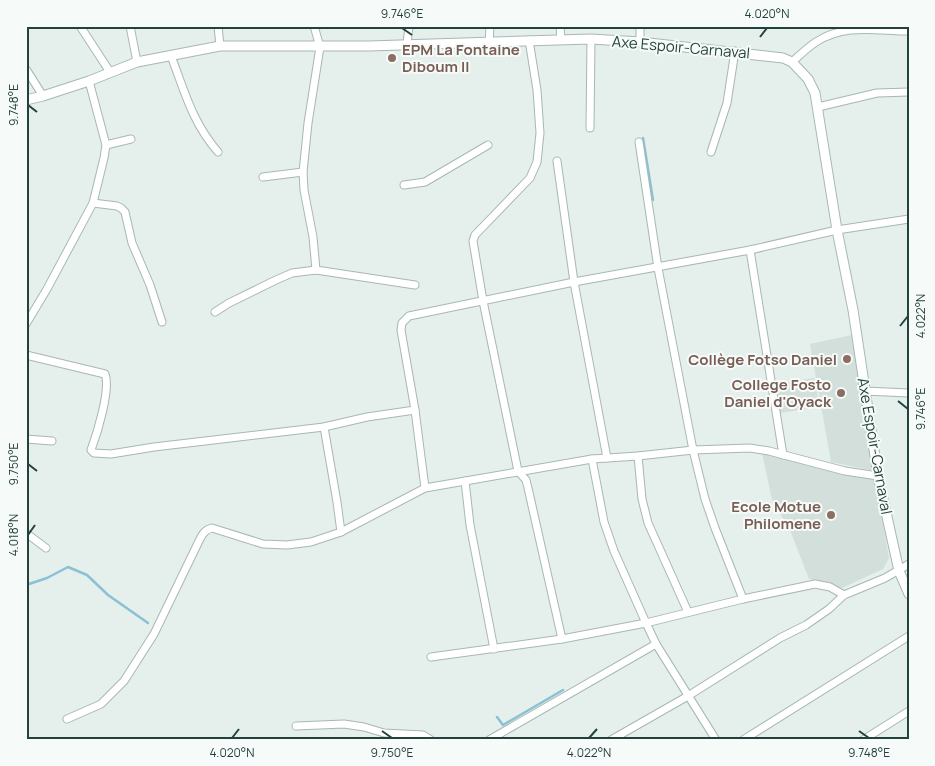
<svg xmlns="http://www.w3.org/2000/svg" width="935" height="766" viewBox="0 0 935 766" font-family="Manrope,sans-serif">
  <rect width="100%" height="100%" fill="#e5efec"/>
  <g fill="#d3dfdb">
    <polygon points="852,335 860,381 875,471 831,462 810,344"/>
    <polygon points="814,378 820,407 780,413 775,384"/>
    <polygon points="762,453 875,479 889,558 883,569 842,588 809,579 790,530 772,500"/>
  </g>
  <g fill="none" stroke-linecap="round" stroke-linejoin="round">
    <g stroke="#8bc1d5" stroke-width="2.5">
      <polyline points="643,138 653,200"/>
      <polyline points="26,585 47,578 68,567 87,575 108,595 148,623"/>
      <polyline points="497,717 503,725 563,690"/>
    </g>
    <g stroke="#a7b8b4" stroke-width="9">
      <g id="minor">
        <polyline points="80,26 110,72"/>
        <polyline points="130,26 137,62"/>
        <polyline points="218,26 220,46"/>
        <polyline points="314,26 320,47 308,123 303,172 304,190 313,237 316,270"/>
        <polyline points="560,26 561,40"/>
        <polyline points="640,26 640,42"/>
        <polyline points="529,40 537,90 540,133 537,162 530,178 475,235 473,241 483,301 518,471 526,480 528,488 562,639"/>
        <polyline points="407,44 409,26"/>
        <polyline points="489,44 490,26"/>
        <path d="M171 56C185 92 192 122 218 152"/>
        <path d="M792 62C800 55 808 47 816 42 845 23 877 31 909 31"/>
        <polyline points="26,69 43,96"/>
        <polyline points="818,107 877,93 909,92"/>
        <polyline points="590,128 591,39"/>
        <polyline points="639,142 658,268 693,450 705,499 715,528 743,599"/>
        <polyline points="106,145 131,139"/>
        <polyline points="711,152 727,103 735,51"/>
        <polyline points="557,161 574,282 607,458"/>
        <polyline points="263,177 303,172"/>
        <polyline points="404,185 425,182 488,145"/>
        <polyline points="93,203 117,206 121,208 125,212 132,243 150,285 162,322"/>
        <polyline points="750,250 783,455"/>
        <polyline points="215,312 229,303 276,280 292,273 316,270 415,285"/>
        <polyline points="26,324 47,289 93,203 104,158 106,145 89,81"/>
        <path d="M26 355 105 374C111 389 97 434 91 450L94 453 111 454 154 447 324 427 367 417 415 410"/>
        <polyline points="864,391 909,393"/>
        <polyline points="324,427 337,502 341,532"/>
        <polyline points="26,439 52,441"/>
        <polyline points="638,456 642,499 648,523 688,612"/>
        <polyline points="592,459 604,522 614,551 646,623 656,644 716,740"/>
        <polyline points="465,481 470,525 494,649"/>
        <polyline points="425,488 415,410 401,330 402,323 409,316 574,282 750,250 837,230 909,219"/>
        <polyline points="26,533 46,548"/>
        <polyline points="431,657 562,639 646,623 743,599 815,584 830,587 844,595"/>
        <path d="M67 719 101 704 124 681 154 634 198 543C202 535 204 530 212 528L263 544 287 545 311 542 341 532 425 488 592 459 638 456 693 450 750 448 769 451 845 471 878 476"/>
        <polyline points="296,726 344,724 364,727 384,733 423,735 431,740"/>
        <polyline points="489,740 656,644"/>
        <polyline points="611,740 688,696 780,638 806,625 829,609 844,595 885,578 909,564"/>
        <polyline points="743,740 909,636"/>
        <polyline points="863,740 909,711"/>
      </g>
    </g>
    <g stroke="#a7b8b4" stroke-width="11">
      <polyline id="tertiary" points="26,100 43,96 89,81 137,62 220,46 369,46 591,39 640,42 783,58 792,62 808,79 815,93 837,230 853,310 878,476 899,571 909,594"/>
    </g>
    <use href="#minor" stroke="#fff" stroke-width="7"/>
    <use href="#tertiary" stroke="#fff" stroke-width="9"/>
  </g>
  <path fill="none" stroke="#23423d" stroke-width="2" d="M402 28 412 35M760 37 767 28M28 105 37 112M900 326 908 316M898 401 908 409M28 464 37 471M28 535 35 525M382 731 392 738M859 731 869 738M232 738 239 729M589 738 597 729"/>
  <g fill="#8d6e63" stroke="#f6fbf9" stroke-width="2">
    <circle cx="392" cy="58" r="5"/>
    <circle cx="847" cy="359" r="5"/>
    <circle cx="841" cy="393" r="5"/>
    <circle cx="831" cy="515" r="5"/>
  </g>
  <g text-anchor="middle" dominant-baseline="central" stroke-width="4" stroke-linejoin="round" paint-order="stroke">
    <g font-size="15" fill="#23423d" stroke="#f6fbf9">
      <text transform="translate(681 47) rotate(5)">Axe Espoir-Carnaval</text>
      <text transform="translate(875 446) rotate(80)">Axe Espoir-Carnaval</text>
    </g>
    <g font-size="15" font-weight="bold" fill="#785e54" stroke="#f6fbf9" text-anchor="end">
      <text x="402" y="49" text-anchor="start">EPM La Fontaine<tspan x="402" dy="17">Diboum II</tspan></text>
      <text x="837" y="359">Collège Fotso Daniel</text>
      <text x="831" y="384">College Fosto<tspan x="831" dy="17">Daniel d'Oyack</tspan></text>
      <text x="821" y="506">Ecole Motue<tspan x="821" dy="17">Philomene</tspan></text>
    </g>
  </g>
  <rect width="935" height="766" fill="none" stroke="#f6fbf9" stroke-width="55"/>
  <rect x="28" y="28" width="880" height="710" fill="none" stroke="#23423d" stroke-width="2"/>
  <g font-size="12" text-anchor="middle" fill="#23423d">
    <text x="402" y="18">9.746°E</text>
    <text x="767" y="18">4.020°N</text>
    <text transform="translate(14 105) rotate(-90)" y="4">9.748°E</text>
    <text transform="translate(921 316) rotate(-90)" y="4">4.022°N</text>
    <text transform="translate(921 409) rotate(-90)" y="4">9.746°E</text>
    <text transform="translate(14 464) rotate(-90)" y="4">9.750°E</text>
    <text transform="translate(14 535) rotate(-90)" y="4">4.018°N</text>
    <text x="232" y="757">4.020°N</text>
    <text x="392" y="757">9.750°E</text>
    <text x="589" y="757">4.022°N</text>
    <text x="869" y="757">9.748°E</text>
  </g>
</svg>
